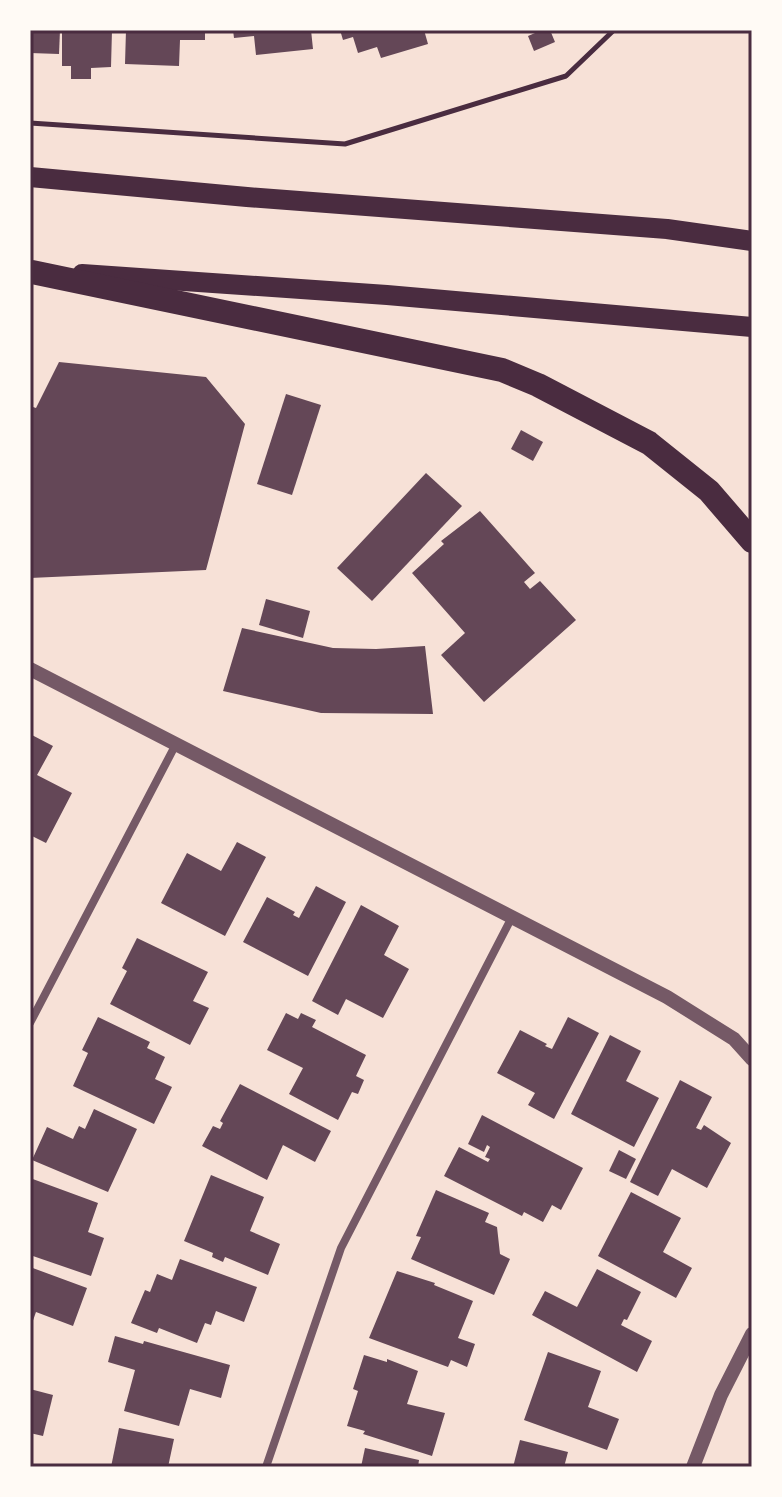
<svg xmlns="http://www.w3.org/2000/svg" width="782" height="1497" viewBox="0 0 782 1497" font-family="Lato,sans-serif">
  <rect width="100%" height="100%" fill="#f7e1d7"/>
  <g fill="#644757">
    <polygon points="30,30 60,30 59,54 30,53"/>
    <polygon points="62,30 112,30 111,67 91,68 91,79 71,79 71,66 62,66"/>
    <polygon points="126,30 205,30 205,40 180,40 179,66 125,64"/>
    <polygon points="233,30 311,30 313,49 256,55 254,36 234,38"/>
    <polygon points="340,30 424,30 428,44 381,58 377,47 358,53 353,37 343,40"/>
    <polygon points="542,30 550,30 555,42 534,51 528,36"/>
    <polygon points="59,362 206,377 245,424 206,570 30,578 30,406 36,408"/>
    <polygon points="286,394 321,405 292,495 257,484"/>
    <polygon points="521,430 543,442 533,461 511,449"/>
    <polygon points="426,473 462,506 372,601 337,568"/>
    <polygon points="480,511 535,573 524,582 530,589 540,581 576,620 484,702 441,655 465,633 412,573 444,544 441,541"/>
    <polygon points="266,599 310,611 303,638 259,625"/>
    <polygon points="242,628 333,648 376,649 425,646 433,714 321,713 223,691"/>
    <polygon points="30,734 53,746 37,775 72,793 46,843 30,835"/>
    <polygon points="237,842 266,857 225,936 161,903 187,853 221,871"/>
    <polygon points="316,886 346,902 308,976 243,942 267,897 295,912 293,915 299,918"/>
    <polygon points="361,905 399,926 384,955 409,969 383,1018 346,999 338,1015 312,1001"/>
    <polygon points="137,938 208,972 193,1001 209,1008 190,1045 110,1004 127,971 122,968"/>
    <polygon points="286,1013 298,1019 301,1013 316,1020 312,1027 366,1055 356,1076 364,1080 358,1094 352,1092 338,1120 289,1094 303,1068 267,1050"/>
    <polygon points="98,1017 150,1042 147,1048 165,1057 155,1079 172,1087 154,1124 73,1086 88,1053 82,1050"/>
    <polygon points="568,1017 599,1033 554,1119 528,1105 535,1093 497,1073 520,1030 547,1044 545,1046 552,1049"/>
    <polygon points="610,1035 641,1051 626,1081 659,1098 634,1147 571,1114"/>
    <polygon points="680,1080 712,1097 696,1128 701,1130 704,1125 731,1143 707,1188 672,1169 658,1196 630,1182"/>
    <polygon points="240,1084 331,1131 315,1162 283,1145 267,1180 202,1146 213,1126 220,1129 223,1123 220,1121"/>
    <polygon points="94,1109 137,1129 108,1192 32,1160 47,1127 73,1139 79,1126 85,1129"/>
    <polygon points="482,1115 583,1168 561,1210 552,1205 543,1222 524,1212 522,1216 444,1176 459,1147 488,1162 490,1159 485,1157 490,1147 487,1145 484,1152 468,1144"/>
    <polygon points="619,1150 636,1159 626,1179 609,1171"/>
    <polygon points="211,1175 264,1197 250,1231 280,1244 268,1275 225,1257 223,1262 212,1257 213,1253 184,1241"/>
    <polygon points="30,1178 98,1203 88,1232 104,1238 91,1276 30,1255"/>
    <polygon points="436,1190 489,1213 485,1222 497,1227 500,1254 510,1259 494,1295 411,1259 421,1237 416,1236"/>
    <polygon points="631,1192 681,1218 663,1252 692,1268 676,1298 598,1256"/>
    <polygon points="180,1259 257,1287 244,1322 216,1311 211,1325 205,1323 197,1343 159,1328 157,1333 131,1323 145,1290 150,1292 157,1274 172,1280"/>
    <polygon points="30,1267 87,1288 73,1326 36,1312 30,1329"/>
    <polygon points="597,1269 641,1292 627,1320 624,1319 621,1325 652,1341 637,1372 532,1315 545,1291 577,1307"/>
    <polygon points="397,1271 435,1283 434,1285 473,1301 458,1338 475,1344 467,1367 451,1360 448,1367 369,1338"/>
    <polygon points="115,1336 143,1344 144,1341 230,1365 221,1398 190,1389 179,1426 124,1411 135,1370 108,1362"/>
    <polygon points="548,1352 601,1371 588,1407 619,1419 607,1450 524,1420"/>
    <polygon points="364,1355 387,1362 387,1359 418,1371 407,1404 445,1413 432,1456 363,1434 365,1431 347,1426 358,1391 353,1389"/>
    <polygon points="30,1389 53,1395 43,1436 30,1433"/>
    <polygon points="119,1428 174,1439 168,1467 111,1467"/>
    <polygon points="520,1440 568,1452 564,1467 513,1467"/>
    <polygon points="365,1448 419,1460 418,1467 361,1467"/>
  </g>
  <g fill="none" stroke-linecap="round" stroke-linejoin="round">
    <polyline stroke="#4a2c40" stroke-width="5" points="30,123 345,144 566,76 614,30"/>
    <g stroke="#755966" stroke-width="8">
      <polyline points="30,1023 176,744"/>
      <polyline points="266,1467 341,1248 512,917"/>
    </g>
    <g stroke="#755966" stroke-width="14">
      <polyline points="30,669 667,997 734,1039 752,1059"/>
      <polyline points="693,1467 721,1395 752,1334"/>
    </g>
    <g stroke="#4a2c40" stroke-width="20">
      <polyline points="30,177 247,197 667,229 752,241"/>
      <polyline points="82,274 387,295 752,327"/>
    </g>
    <polyline stroke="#4a2c40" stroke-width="24" points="32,272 502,370 538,385 649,443 709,491 752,541"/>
  </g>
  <rect width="782" height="1497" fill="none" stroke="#fffaf5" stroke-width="64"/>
  <rect x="32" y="32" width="718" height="1433" fill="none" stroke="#4a2c40" stroke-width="3"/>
</svg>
